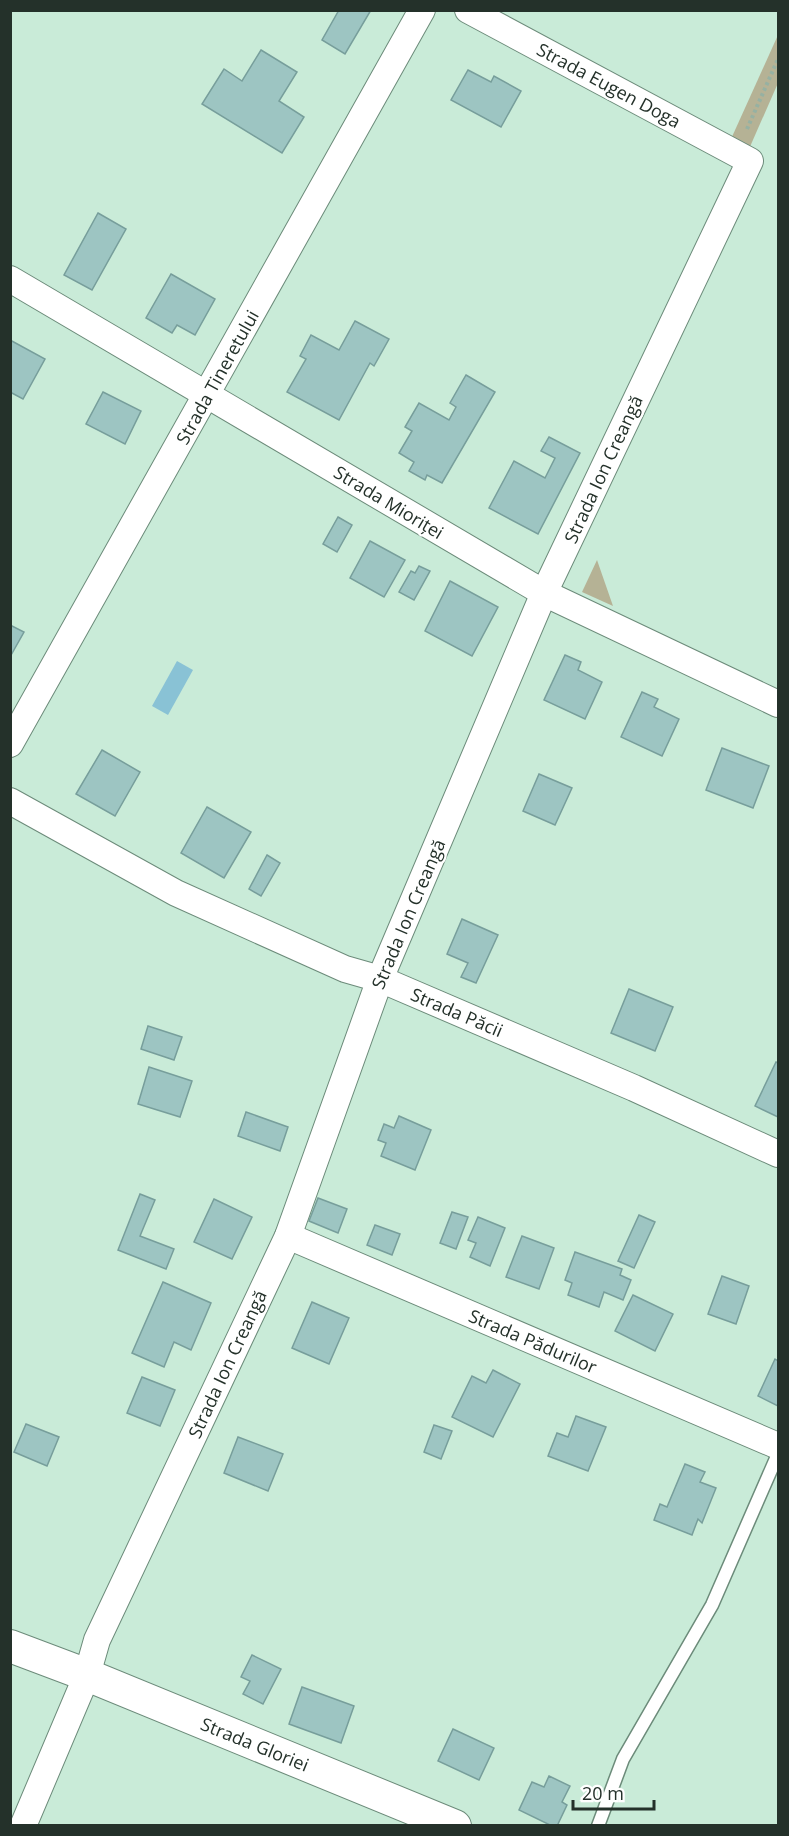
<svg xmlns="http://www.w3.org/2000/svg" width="789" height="1836" viewBox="0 0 789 1836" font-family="'Open Sans',sans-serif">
  <rect width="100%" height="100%" fill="#c9ebd8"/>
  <g fill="#b5b295">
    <polygon points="778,35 778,83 749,149 731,139"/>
    <polygon points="597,560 613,606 582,592"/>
  </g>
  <polygon fill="#89c2d5" points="177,661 193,670 168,715 152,706"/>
  <g fill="#9dc5c2" stroke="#779e9b" stroke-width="1.5">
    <polygon points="339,10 371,10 345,54 322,40"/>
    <polygon points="261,50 297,72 279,101 304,117 282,153 202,104 224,69 242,81"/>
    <polygon points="468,70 491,82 494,76 521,91 501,127 451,100"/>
    <polygon points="98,213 126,229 92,290 64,275"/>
    <polygon points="171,274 215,299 195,335 177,325 172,333 146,318"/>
    <polygon points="355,321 389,339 374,366 370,363 339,420 287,392 306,359 300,356 311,335 339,350"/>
    <polygon points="10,340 45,359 23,399 10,392"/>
    <polygon points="466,375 495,392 442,483 427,475 425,480 409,471 414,462 399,453 412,431 405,427 419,403 449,420 456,407 450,403"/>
    <polygon points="103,392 141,411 125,444 86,424"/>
    <polygon points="549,437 580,453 538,534 489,508 514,461 545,478 555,458 541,451"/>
    <polygon points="338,517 352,525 337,552 323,544"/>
    <polygon points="370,541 405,560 384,597 350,578"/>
    <polygon points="419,566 430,571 414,600 399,592 411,571 415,573"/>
    <polygon points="450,581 498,607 472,656 425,631"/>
    <polygon points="10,625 24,632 10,657"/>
    <polygon points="565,655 581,662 578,670 602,682 585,719 544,700"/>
    <polygon points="642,692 658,699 654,707 679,719 662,756 621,737"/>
    <polygon points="722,748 769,766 753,808 706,790"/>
    <polygon points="102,750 140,772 115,816 76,794"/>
    <polygon points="539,774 572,788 555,825 523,811"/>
    <polygon points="207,807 251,832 224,878 181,853"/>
    <polygon points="267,855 280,863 261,896 249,889"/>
    <polygon points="462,919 498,935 476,983 461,977 468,963 447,954"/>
    <polygon points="629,989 673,1007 655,1051 611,1033"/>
    <polygon points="148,1026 182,1037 174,1060 141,1049"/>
    <polygon points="776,1062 778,1063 778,1117 755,1106"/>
    <polygon points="149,1067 192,1081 180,1117 138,1104"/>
    <polygon points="246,1112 288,1127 280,1151 238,1136"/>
    <polygon points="399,1116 431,1130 415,1170 381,1156 386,1143 378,1140 384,1124 394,1128"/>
    <polygon points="140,1194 155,1200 140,1236 174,1249 166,1269 118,1250"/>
    <polygon points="318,1198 347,1209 338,1233 309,1221"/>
    <polygon points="214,1199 252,1217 232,1259 194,1242"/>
    <polygon points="452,1212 468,1217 456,1249 440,1243"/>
    <polygon points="639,1215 655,1222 634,1268 618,1261"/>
    <polygon points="478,1217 505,1228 490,1266 470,1257 476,1243 468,1240"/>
    <polygon points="375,1225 400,1234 392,1255 367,1245"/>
    <polygon points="522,1236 554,1248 539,1289 506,1277"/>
    <polygon points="575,1252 622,1269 620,1275 631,1280 623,1300 604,1292 599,1307 568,1295 572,1283 565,1280"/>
    <polygon points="722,1276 749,1286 736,1324 708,1314"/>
    <polygon points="163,1282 211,1303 191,1350 174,1342 164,1367 132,1353"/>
    <polygon points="633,1295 673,1314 655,1351 615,1331"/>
    <polygon points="312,1302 349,1318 329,1364 292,1348"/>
    <polygon points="775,1359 778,1361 778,1406 758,1396"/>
    <polygon points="493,1370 520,1384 493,1437 452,1417 472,1376 486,1383"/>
    <polygon points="142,1377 175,1390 160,1426 127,1413"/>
    <polygon points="576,1416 606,1427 588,1471 548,1456 557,1433 568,1437"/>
    <polygon points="26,1424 59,1437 47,1466 14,1452"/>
    <polygon points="434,1425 452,1431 441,1459 424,1452"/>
    <polygon points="238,1437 283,1454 268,1491 224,1473"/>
    <polygon points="685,1464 705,1472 700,1482 716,1488 702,1523 698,1519 692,1535 654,1520 660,1504 667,1507"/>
    <polygon points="252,1655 281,1669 263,1704 243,1694 250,1681 241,1677"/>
    <polygon points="302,1687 354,1706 341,1743 289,1724"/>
    <polygon points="453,1729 494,1748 479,1780 438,1761"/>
    <polygon points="549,1776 570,1786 562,1802 567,1805 557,1826 552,1826 519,1810 532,1782 544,1787"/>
  </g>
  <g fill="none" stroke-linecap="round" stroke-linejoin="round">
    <g stroke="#6c8b7a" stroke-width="15">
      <polyline id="service" points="598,1826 623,1759 712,1605 778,1454"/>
    </g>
    <g stroke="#6c8b7a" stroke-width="28">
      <g id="minor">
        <polyline points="10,279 544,593 778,704"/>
        <polyline points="10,744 422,10"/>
        <polyline points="10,801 176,893 345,969 380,979 634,1088 778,1154"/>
        <polyline points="288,1236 778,1446"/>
        <polyline points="23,1826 87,1675 97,1640 288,1236 380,979 544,593 750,161 468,10"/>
      </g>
    </g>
    <g stroke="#6c8b7a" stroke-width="34">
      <polyline id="tertiary" points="10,1646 87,1675 455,1826"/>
    </g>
    <polyline stroke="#96b1a2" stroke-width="4" stroke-dasharray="3 3" stroke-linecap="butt" points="747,129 778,59"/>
    <use href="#service" stroke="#fff" stroke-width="12"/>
    <use href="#minor" stroke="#fff" stroke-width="26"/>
    <use href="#tertiary" stroke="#fff" stroke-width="32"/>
  </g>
  <g text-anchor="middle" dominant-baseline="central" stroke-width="4.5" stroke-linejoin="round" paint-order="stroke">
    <g font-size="18" fill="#24312a" stroke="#fff">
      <text transform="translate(609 85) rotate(28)">Strada Eugen Doga</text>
      <text transform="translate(217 377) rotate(-61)">Strada Tineretului</text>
      <text transform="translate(603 469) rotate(-65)">Strada Ion Creangă</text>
      <text transform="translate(389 502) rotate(31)">Strada Mioriței</text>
      <text transform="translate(408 914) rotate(-67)">Strada Ion Creangă</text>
      <text transform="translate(457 1012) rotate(23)">Strada Păcii</text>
      <text transform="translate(533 1341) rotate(23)">Strada Pădurilor</text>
      <text transform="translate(227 1364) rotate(-65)">Strada Ion Creangă</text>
      <text transform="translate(255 1744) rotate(22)">Strada Gloriei</text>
    </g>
  </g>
  <rect width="789" height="1836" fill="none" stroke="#24312a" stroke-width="24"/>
  <path d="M573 1800v9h81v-9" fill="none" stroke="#24312a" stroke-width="3"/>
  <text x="582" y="1800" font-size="18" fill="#24312a" stroke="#ffffff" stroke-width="4.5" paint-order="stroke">20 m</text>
</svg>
